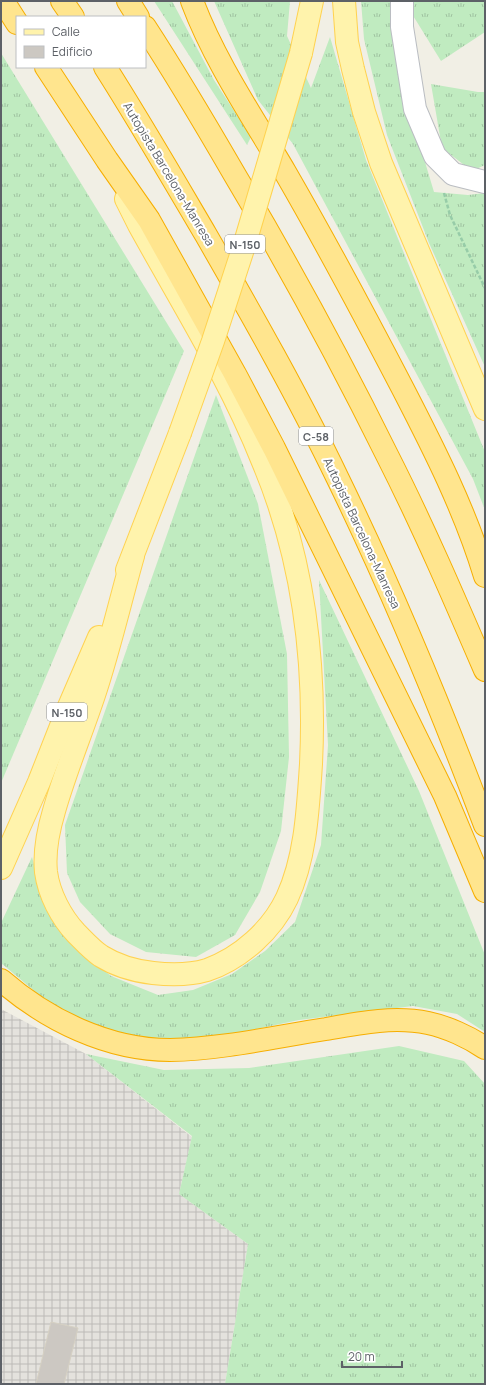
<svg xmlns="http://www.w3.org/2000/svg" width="486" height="1385" viewBox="0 0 486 1385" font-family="Manrope,sans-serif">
  <defs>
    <pattern id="industrial-grid" width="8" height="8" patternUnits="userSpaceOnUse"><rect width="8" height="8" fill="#e4e2dd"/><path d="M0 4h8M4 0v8" fill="none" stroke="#bcbbb7"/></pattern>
    <pattern id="grass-tufts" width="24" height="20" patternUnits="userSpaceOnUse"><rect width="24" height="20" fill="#c0ebc0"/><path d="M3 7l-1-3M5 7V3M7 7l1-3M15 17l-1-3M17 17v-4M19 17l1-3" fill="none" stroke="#9fc2a0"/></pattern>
  </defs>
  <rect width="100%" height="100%" fill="#f1efe5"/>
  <polygon fill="url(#industrial-grid)" points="1,1009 86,1054 192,1137 179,1194 248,1244 225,1384 1,1384"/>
  <g fill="url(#grass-tufts)">
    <polygon points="154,1 172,1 214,80 251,137 247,145"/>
    <polygon points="214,1 290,1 287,36 311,88 330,37 366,160 485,452 485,510 473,479 293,144 258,100"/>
    <polygon points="361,1 395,1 398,72 434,192 468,195 485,193 485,367 429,243 387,135 364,39"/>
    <polygon points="413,1 485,1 485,32 441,61 412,14"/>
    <polygon points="1,53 184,351 1,783"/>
    <polygon points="431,84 478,92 485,92 485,165 472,171 442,148"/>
    <polygon points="216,395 258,504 287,654 289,757 281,831 260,892 235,935 196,957 146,952 110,934 80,902 67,873 65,825"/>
    <polygon points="319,580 419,791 485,955 485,1032 457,1014 413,1006 299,1020 213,1038 151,1040 104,1031 44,999 1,963 1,923 32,857 46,910 75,947 111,976 158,995 193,990 232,974 265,951 295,922 321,845 328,745"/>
    <polygon points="399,1046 464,1061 485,1084 485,1384 225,1384 248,1244 179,1194 192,1136 86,1054 164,1070 249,1068"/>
  </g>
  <polygon fill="#ccc8c2" stroke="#d6d1c3" points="51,1322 78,1328 64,1384 36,1384"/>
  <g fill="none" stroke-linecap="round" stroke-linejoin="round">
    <g stroke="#babdc2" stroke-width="24">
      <polyline id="minor" points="402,1 402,27 415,109 435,156 453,174 485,182"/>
    </g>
    <g stroke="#ffd250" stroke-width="24">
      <g id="major">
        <polyline points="344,1 347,42 353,69 364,112 381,163 485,409"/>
        <polyline points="301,53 312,1"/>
        <path d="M126 199 139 225C182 303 230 379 263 462 303 557 316 661 311 764 308 808 306 857 287 898 272 930 241 958 207 970 190 975 171 975 153 973 135 971 117 966 101 956 92 950 84 941 76 933 61 917 49 894 46 872 44 852 48 831 54 811 65 772 81 734 94 695 109 650 120 602 133 556"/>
        <polyline points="127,570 180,433"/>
        <polyline points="1,868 39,782 67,711 99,637"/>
      </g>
    </g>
    <g stroke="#f6ae00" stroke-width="24">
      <g id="highway">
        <polyline points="3,1 17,23"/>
        <polyline points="62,1 73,17"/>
        <polyline points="128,1 138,17"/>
        <path d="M192 1C215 62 252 116 285 172 326 243 365 316 403 389 434 449 465 510 485 576"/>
        <path d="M145 27C177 76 207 127 236 177 290 268 341 362 388 457 423 526 454 598 485 670"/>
        <polyline points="46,67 107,160 149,220 235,374 274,448 445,796 485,891"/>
        <path d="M105 67C140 122 173 179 206 235 252 315 298 396 338 479 393 592 441 708 485 825"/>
        <path d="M1 980C47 1020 108 1050 170 1050 223 1049 274 1037 326 1029 359 1023 394 1016 428 1023 447 1027 469 1037 485 1048"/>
      </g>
    </g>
    <polyline stroke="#97cca8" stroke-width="2.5" stroke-dasharray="4 2" stroke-linecap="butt" points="444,193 450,215 485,288"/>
    <use href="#minor" stroke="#fff" stroke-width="22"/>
    <use href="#major" stroke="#fff3ac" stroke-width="22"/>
    <use href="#highway" stroke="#ffe58e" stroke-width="22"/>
    <g stroke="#ffd250" stroke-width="24" stroke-linecap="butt">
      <polyline id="major-bridge" points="180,433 213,341 244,246 301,53"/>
    </g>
    <use href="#major-bridge" stroke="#fff3ac" stroke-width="22"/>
  </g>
  <g text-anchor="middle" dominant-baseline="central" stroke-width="4" stroke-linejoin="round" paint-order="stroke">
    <g fill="#fff" stroke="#8e9095" stroke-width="1">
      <rect x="225" y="235" width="40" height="18" rx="3"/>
      <rect x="299" y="427" width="34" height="18" rx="3"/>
      <rect x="47" y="703" width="40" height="18" rx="3"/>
    </g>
    <g font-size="11" font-weight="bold" fill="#5d6167">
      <text x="245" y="244">N-150</text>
      <text x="316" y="436">C-58</text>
      <text x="67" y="712">N-150</text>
    </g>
    <g font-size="12" fill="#5d6167" stroke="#fff">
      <text transform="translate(169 174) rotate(59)">Autopista Barcelona-Manresa</text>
      <text transform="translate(362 533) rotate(65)">Autopista Barcelona-Manresa</text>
    </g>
  </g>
  <rect width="486" height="1385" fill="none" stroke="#5d6167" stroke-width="4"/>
  <rect x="16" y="16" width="130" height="52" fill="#ffffff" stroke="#bec0c2"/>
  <rect x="24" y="29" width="20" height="6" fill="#fff3ac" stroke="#bec0c2"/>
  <text x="52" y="36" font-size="12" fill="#5d6167">Calle</text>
  <rect x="24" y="46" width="20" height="12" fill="#ccc8c2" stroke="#bec0c2"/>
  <text x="52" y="56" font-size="12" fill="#5d6167">Edificio</text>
  <path d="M342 1361v6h60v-6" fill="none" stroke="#5d6167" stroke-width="2"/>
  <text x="348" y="1361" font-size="12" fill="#5d6167" stroke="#ffffff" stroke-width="3" paint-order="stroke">20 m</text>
</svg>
